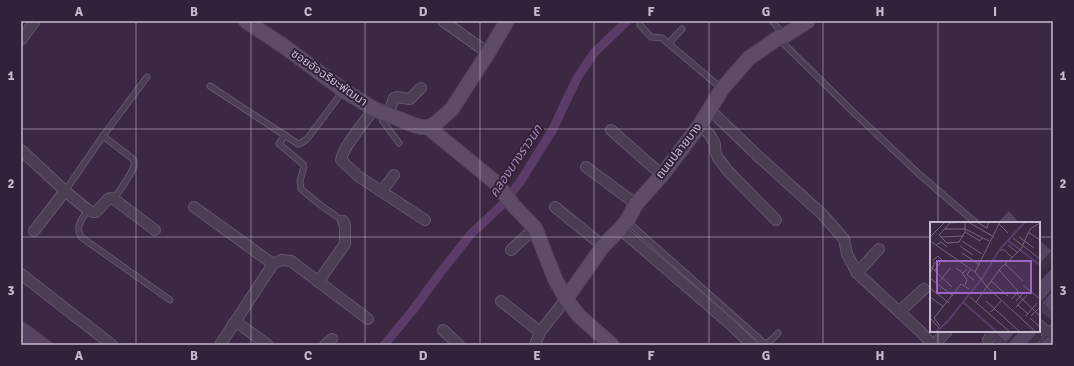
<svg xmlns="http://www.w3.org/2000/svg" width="1074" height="366" viewBox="0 0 1074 366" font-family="Signika,'Noto Sans Thai',sans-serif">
  <rect width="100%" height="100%" fill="#3c2843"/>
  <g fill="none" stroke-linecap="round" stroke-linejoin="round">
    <polyline stroke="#5b3b67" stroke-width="9" points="384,345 413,310 440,273 471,234 503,204 520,182 552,131 577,78 594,53 627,21"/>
    <g stroke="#65556b" stroke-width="7">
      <g id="lane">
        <polyline points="772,21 783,34"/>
        <polyline points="640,25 651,37 662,38 721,88"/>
        <polyline points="780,40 850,109 920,175 976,223"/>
        <polyline points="669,43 682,29"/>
        <polyline points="210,86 298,144 301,143 307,139 343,91"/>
        <polyline points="383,114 382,120 399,143"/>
        <polyline points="285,135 279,144 303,164 304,167 300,181 301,189 319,204 343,221"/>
        <path d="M103 136 133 159C134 161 135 162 134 165 133 173 119 191 114 199"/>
        <polyline points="65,191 103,136 147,77"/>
        <path d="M88 210C82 218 75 227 81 237L170 300"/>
        <path d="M628 222 764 343C770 344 774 337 778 333"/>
      </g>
    </g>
    <g stroke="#65556b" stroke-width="12">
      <g id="street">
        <polyline points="443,21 488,53"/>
        <polyline points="21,40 35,21"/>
        <path d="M374 109C366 120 342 148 341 160L358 176 425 220"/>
        <polyline points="710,110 759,157 822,214 844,239 847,254 857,273 921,332 929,341 930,345"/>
        <polyline points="388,115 394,98 397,97 410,99 421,88"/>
        <polyline points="700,125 710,135 715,144 715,151 718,158 728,171 776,220"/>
        <polyline points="611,130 662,175"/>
        <polyline points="21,150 65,191 88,210 93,212 96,212 108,199 111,198 114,199 155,230"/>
        <polyline points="586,167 636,204"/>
        <polyline points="382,191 394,175"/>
        <polyline points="194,207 273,264"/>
        <polyline points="555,207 603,246"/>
        <polyline points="620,229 729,323 752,345"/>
        <polyline points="34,231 65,191"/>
        <polyline points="511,250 535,228"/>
        <polyline points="857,273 879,249"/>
        <polyline points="21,274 112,345"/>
        <polyline points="318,282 345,244 345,225 343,221"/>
        <polyline points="501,301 540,332"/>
        <polyline points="899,312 924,289"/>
        <polyline points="233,324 239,324 268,345"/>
        <polyline points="1039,325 1053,337"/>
        <polyline points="443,330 459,345"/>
        <polyline points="988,340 996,331"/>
        <polyline points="220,345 273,264 281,260 291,261 368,319"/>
        <polyline points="325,345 332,339"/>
        <polyline points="535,345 540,332 566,299"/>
        <polyline points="934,345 947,331"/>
        <polyline points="1040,345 1053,330"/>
      </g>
    </g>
    <g stroke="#53435a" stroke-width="16">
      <g id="secondary">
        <polyline points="246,21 285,47 343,90 374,109 414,125 421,127 428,127 435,124 452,109 488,53 507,21"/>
        <polyline points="428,127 496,183 513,205 535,228 555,279 566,299 579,316 612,345"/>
        <polyline points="566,299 603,246 620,229 627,221 636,204 662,175 700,125 722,89 749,58 778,38 784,36 808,21"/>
      </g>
    </g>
    <use href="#lane" stroke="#4d3d53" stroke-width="5"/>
    <use href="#street" stroke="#4d3d53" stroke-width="10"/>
    <use href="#secondary" stroke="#5f4b66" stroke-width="14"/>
  </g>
  <g fill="#4c3a53">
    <polygon points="1053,267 1053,322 1042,312 1042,311 1041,312 1039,310 1039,282"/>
    <polygon points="21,319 56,345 21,345"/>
    <polygon points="981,331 991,331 987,336"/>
    <polygon points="995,333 1041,338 1035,345 999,345 995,342"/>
  </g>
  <g fill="#3e2f44">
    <polygon points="1052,251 1052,260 1039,275 1039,265"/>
    <polygon points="1053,289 1053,298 1042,303 1042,311 1041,312 1041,302"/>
    <polygon points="1041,329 1041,338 1035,345 1026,345"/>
    <polygon points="987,331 991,331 987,336"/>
    <polygon points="1016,331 1025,331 1008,344 1008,345 1006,345 1006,343"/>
  </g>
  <g fill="#584361" stroke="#3e2f44">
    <polygon points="1009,211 1018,221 1016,223 997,223"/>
    <polygon points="1041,241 1052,251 1039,265 1039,243"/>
    <polygon points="1053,267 1053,289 1041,302 1039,301 1039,282"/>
    <polygon points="1053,290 1053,313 1042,303"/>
    <polygon points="21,319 56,345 21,345 21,344 24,340 21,338"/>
    <polygon points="997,331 1016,331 1006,343 995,333"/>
    <polygon points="1019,331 1039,331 1026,345 1009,345 1008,344"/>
    <polygon points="1048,336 1053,340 1053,345 1039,345"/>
  </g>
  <path fill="none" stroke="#c8bacd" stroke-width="1" stroke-opacity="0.55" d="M136 21V345M251 21V345M365 21V345M480 21V345M594 21V345M709 21V345M823 21V345M938 21V223M21 129H1053M21 237H931M1039 237H1053M938 331V345"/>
  <g text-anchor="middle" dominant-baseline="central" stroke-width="4" stroke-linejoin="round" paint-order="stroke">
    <g font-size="12" fill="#c8bacd" stroke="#322139">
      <text transform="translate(329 78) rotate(35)">ซอยอัจฉริยะพัฒนา</text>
      <text transform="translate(679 151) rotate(-52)">ถนนปลายบาง</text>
    </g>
    <g font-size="13" font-style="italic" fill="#a483b2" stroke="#322139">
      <text transform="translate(516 161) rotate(-56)">คลองบางราวนก</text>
    </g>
  </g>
  <g transform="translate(930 222)">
    <rect width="110" height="110" fill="#3c2843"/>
    <path fill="none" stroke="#5b3b67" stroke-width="2" d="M77 18 110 43M33 80 67 110M6 110 18 99 53 55 70 27 95 0"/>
    <path fill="none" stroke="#74627a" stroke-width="1" d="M21 0 9 13 17 21 29 20 35 10V0M38 0 64 15M47 0 57 6 59 0M20 1 32 0M69 2 78 11M14 7H35L59 19M35 10 50 19 52 16M98 10 110 18M1 14 15 0M10 15 34 14M89 15 104 26M83 16 110 37M0 19 45 50 70 0M32 19 52 32M6 23 11 20 17 25M78 23 88 31M30 24 43 33M70 28H74L83 36M32 31 50 43M3 38 8 34 12 38 5 48M75 42 93 59M0 44 22 65M26 46 33 51 37 47M40 48 37 53 44 58M69 48 88 69 82 77M45 50 58 66 106 110M32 51 37 58 35 63M0 52 5 40M0 56 23 74M10 59 20 46M61 59 78 74M93 63 110 77M0 66 19 81M87 72 110 94M0 75 14 85M40 75 80 110M56 79 89 109M86 79 94 70M46 80 70 47 91 27 100 7 110 1M88 83 98 92M86 85 97 73M61 90 71 79M96 94 107 81M101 94 110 85M0 96 9 106M100 96 109 104 110 110M10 104 4 96 31 62 39 67"/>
    <path fill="#9a65c5" fill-opacity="0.15" stroke="#9a65c5" stroke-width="2" d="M7 39H101V71H7Z"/>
    <rect width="110" height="110" fill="none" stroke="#c8bacd" stroke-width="2"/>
  </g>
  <rect width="1074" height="366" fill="none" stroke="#322139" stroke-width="44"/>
  <rect x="22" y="22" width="1030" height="322" fill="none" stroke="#c8bacd" stroke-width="1.5"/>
  <g font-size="13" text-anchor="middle" font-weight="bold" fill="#c8bacd">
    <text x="79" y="16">A</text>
    <text x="194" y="16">B</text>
    <text x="308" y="16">C</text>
    <text x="423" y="16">D</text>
    <text x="537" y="16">E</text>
    <text x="651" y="16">F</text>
    <text x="766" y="16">G</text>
    <text x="880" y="16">H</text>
    <text x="995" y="16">I</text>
    <text x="11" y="80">1</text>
    <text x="1063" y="80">1</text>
    <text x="11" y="188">2</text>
    <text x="1063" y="188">2</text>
    <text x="11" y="295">3</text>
    <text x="1063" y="295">3</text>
    <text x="79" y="360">A</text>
    <text x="194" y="360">B</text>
    <text x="308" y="360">C</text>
    <text x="423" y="360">D</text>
    <text x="537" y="360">E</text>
    <text x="651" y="360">F</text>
    <text x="766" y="360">G</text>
    <text x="880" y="360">H</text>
    <text x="995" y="360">I</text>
  </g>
</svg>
